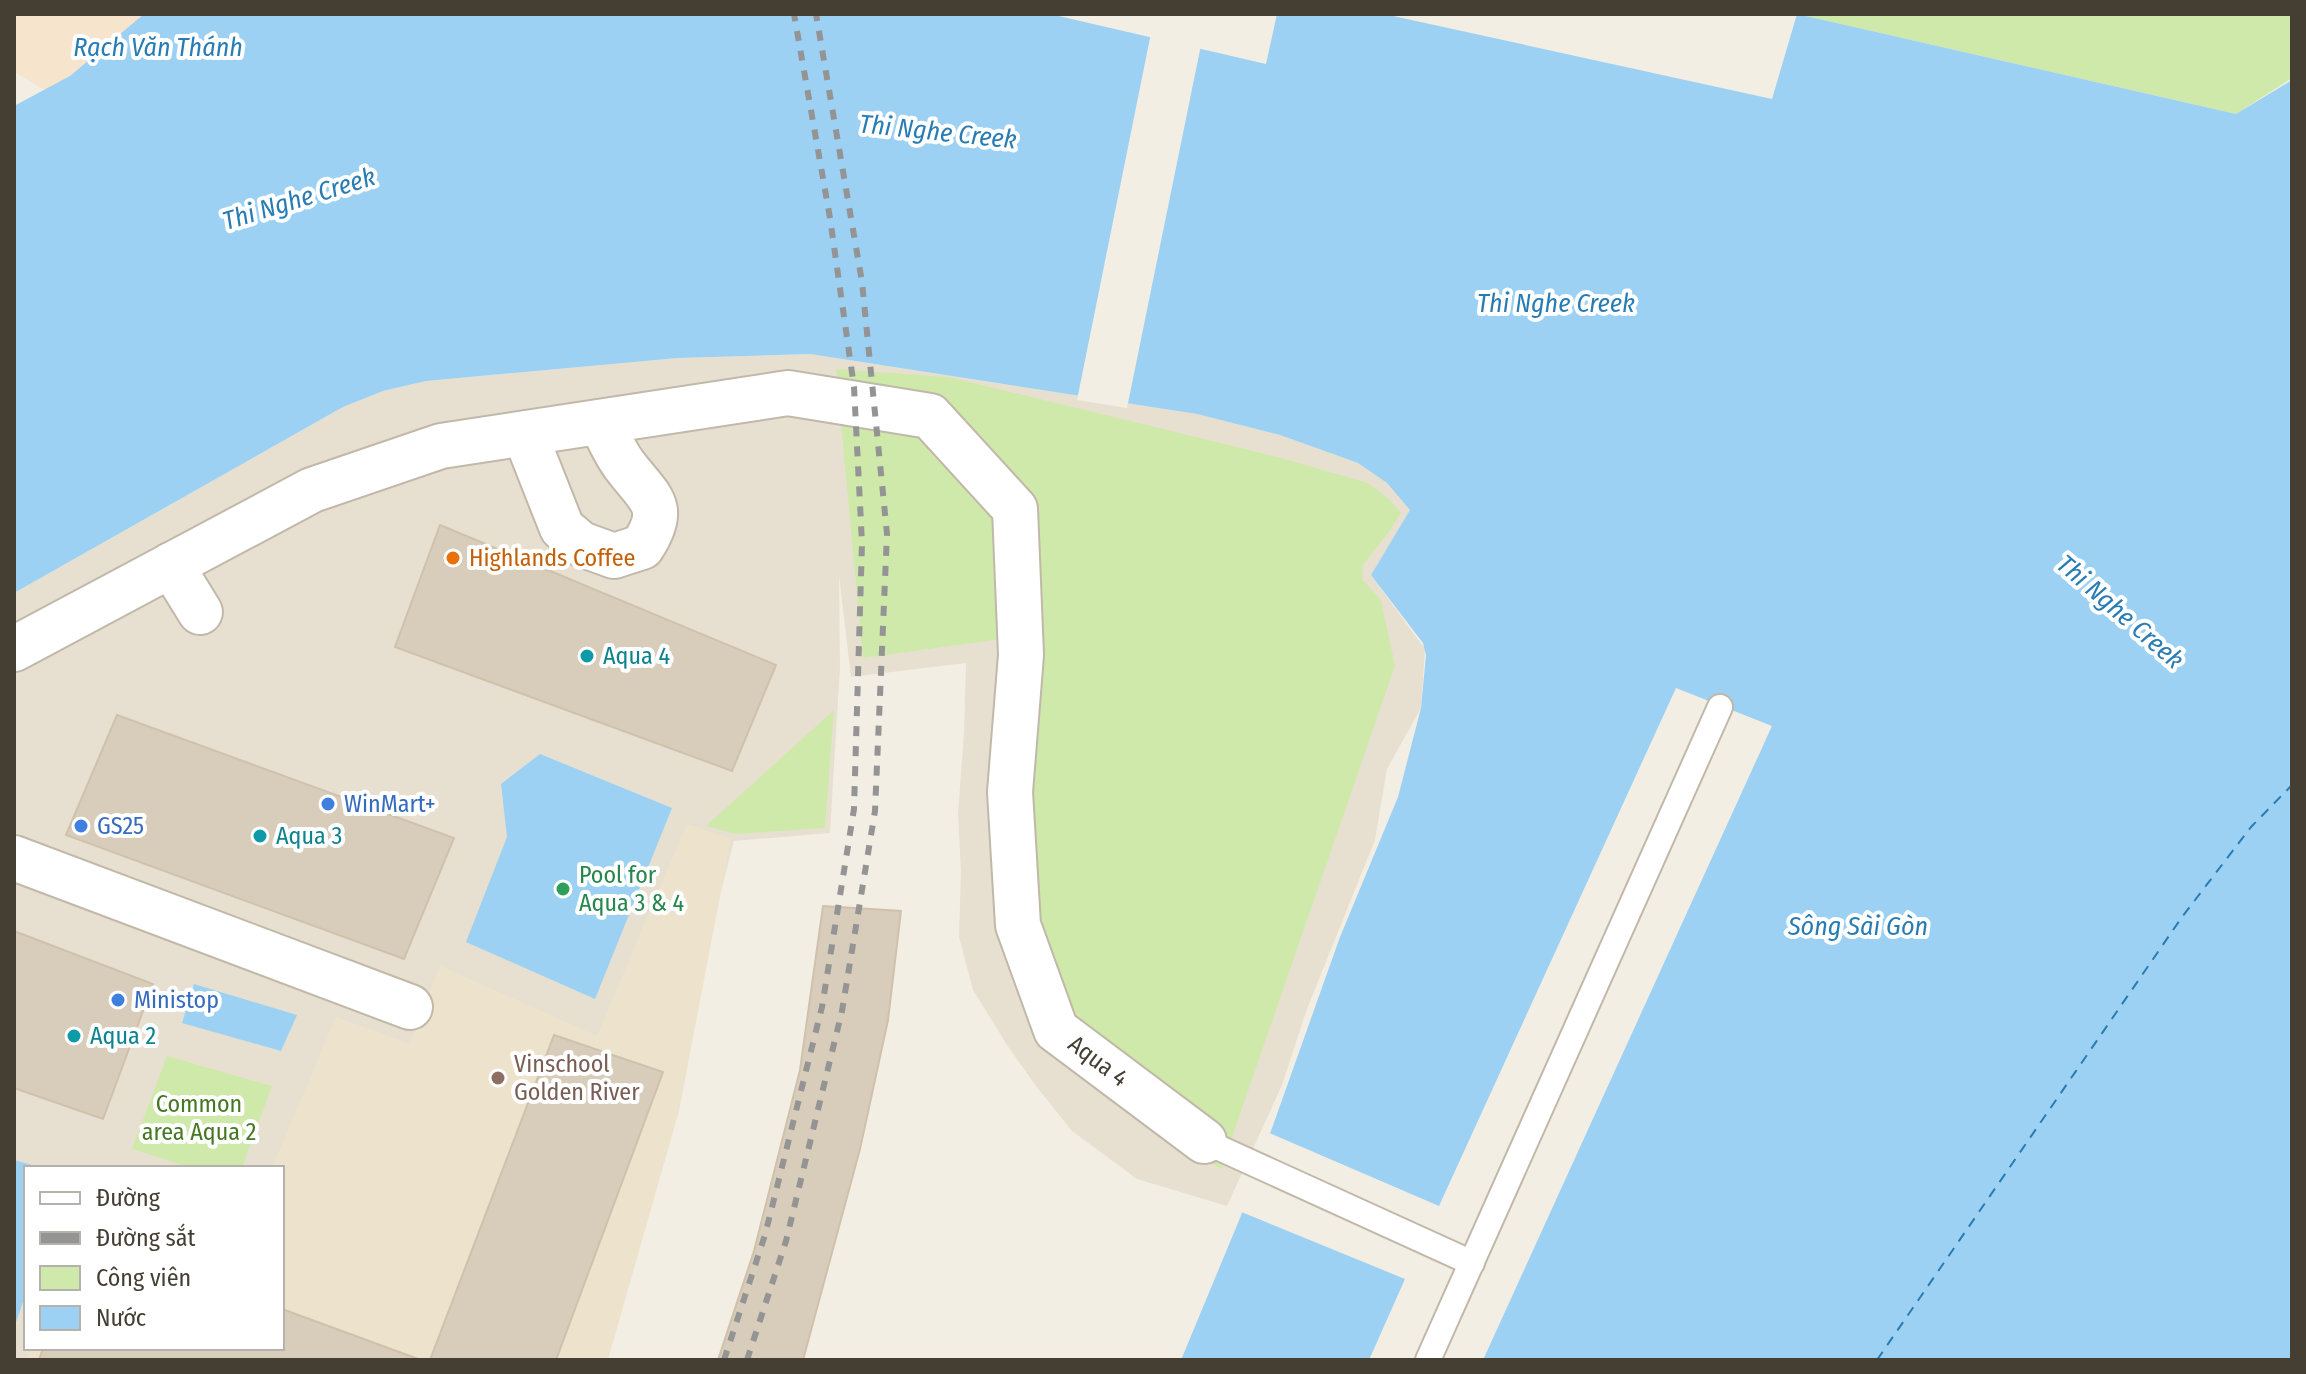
<svg xmlns="http://www.w3.org/2000/svg" width="2306" height="1374" viewBox="0 0 2306 1374" font-family="'Fira Sans Condensed',sans-serif">
  <rect width="100%" height="100%" fill="#f3eee3"/>
  <path fill="#e7e0d1" fill-rule="evenodd" d="M810 354 1197 414 1280 435 1358 463 1387 483 1411 510 1371 575 1425 649 1421 708 1387 769 1375 840 1307 1009 1282 1085 1227 1206 1137 1179 1072 1131 1036 1086 1007 1045 973 990 959 937 961 872 958 814 964 732 966 663 851 677 839 575 840 667 830 833 734 841 599 1360H14V593L343 407 383 391 426 381 678 358ZM26 1168H282V1348H26Z"/>
  <polygon fill="#f6e4cd" points="14,14 142,14 130,33 71,105 14,72"/>
  <polygon fill="#ede3cc" points="687,824 731,839 679,1111 608,1360 26,1360 30,1348 282,1348 282,1168 272,1168 336,1017 410,1044 440,966 597,1036"/>
  <g fill="#cee9aa">
    <polygon points="1797,14 2292,14 2292,78 2236,114"/>
    <polygon points="836,369 949,377 1278,457 1368,483 1390,500 1401,513 1391,529 1363,565 1362,579 1381,600 1395,666 1221,1169 1107,1099 1083,1077 1000,936 990,852 1008,638 863,658"/>
    <polygon points="834,710 825,828 735,834 706,826"/>
    <polygon points="167,1056 272,1086 242,1168 192,1168 132,1149"/>
  </g>
  <g fill="#9cd1f3">
    <polygon points="144,14 1050,14 1266,64 1277,14 1384,14 1772,99 1797,14 2236,114 2292,80 2292,1360 1181,1360 1240,1218 1340,937 1398,797 1421,708 1426,655 1423,643 1371,575 1410,510 1387,483 1358,463 1280,435 1197,414 810,354 678,358 426,381 383,391 343,407 14,593 14,106 70,76"/>
    <polygon points="540,754 672,808 595,999 466,942 507,837 501,784"/>
    <polygon points="194,984 297,1015 281,1051 182,1023"/>
    <polygon points="14,1160 43,1168 26,1168 26,1293 14,1328"/>
  </g>
  <g fill="#f3eee3">
    <polygon points="1151,33 1201,45 1127,408 1077,400"/>
    <polygon points="1676,688 1772,726 1483,1360 1369,1360 1405,1279 1239,1211 1267,1132 1439,1206"/>
  </g>
  <g fill="none" stroke-linecap="round" stroke-linejoin="round">
    <polyline stroke="#287cb4" stroke-width="2" stroke-dasharray="10 8" stroke-linecap="butt" points="1877,1360 2182,917 2251,827 2292,785"/>
  </g>
  <g fill="#d8ccbb" stroke="#d0c1ab" stroke-width="2">
    <polygon points="440,525 776,665 732,771 395,647"/>
    <polygon points="117,715 454,838 404,959 66,835"/>
    <polygon points="823,906 901,911 888,1020 860,1149 803,1360 718,1360 754,1251 800,1070"/>
    <polygon points="14,931 153,984 103,1119 14,1088"/>
    <polygon points="554,1035 663,1072 556,1360 430,1360"/>
    <polygon points="282,1309 421,1360 39,1360 43,1348 282,1348"/>
  </g>
  <g fill="none" stroke-linecap="round" stroke-linejoin="round">
    <g stroke="#c1b8a9" stroke-width="28">
      <g id="lane">
        <polyline points="1204,1141 1472,1263"/>
        <polyline points="1428,1360 1720,707"/>
      </g>
    </g>
    <g stroke="#c1b8a9" stroke-width="48">
      <g id="street">
        <path d="M528 433 532 452 562 528 581 544 614 556 642 547C669 506 650 499 625 466 615 453 608 437 601 422"/>
        <polyline points="171,565 200,612"/>
        <polyline points="14,649 312,490 441,446 788,393 930,416 1015,509 1021,655 1010,792 1018,925 1056,1030 1204,1141"/>
        <polyline points="14,858 410,1007"/>
      </g>
    </g>
    <use href="#lane" stroke="#fff" stroke-width="24"/>
    <use href="#street" stroke="#fff" stroke-width="44"/>
    <g stroke="#949494" stroke-width="6" stroke-dasharray="10 10" stroke-linecap="butt">
      <polyline points="724,1360 765,1235 822,1007 854,809 862,543 854,387 830,218 794,14"/>
      <polyline points="747,1360 786,1241 842,1011 875,811 887,534 862,282 816,14"/>
    </g>
  </g>
  <circle fill="#e8710a" stroke="#fff" stroke-width="3" cx="453" cy="558" r="8"/>
  <g fill="#0f9aa8" stroke="#fff" stroke-width="3">
    <circle cx="587" cy="656" r="8"/>
    <circle cx="260" cy="836" r="8"/>
    <circle cx="74" cy="1036" r="8"/>
  </g>
  <g fill="#3f7fe0" stroke="#fff" stroke-width="3">
    <circle cx="328" cy="804" r="8"/>
    <circle cx="81" cy="826" r="8"/>
    <circle cx="118" cy="1000" r="8"/>
  </g>
  <circle fill="#2e9e5b" stroke="#fff" stroke-width="3" cx="563" cy="889" r="8"/>
  <circle fill="#8d6e63" stroke="#fff" stroke-width="3" cx="498" cy="1078" r="8"/>
  <g text-anchor="middle" dominant-baseline="central" stroke-width="8" stroke-linejoin="round" paint-order="stroke">
    <g font-size="24" fill="#c56008" stroke="#fff" text-anchor="start">
      <text x="469" y="558">Highlands Coffee</text>
    </g>
    <g font-size="24" fill="#0d838f" stroke="#fff" text-anchor="start">
      <text x="603" y="656">Aqua 4</text>
      <text x="276" y="836">Aqua 3</text>
      <text x="90" y="1036">Aqua 2</text>
    </g>
    <g font-size="24" fill="#366cbe" stroke="#fff" text-anchor="start">
      <text x="344" y="804">WinMart+</text>
      <text x="97" y="826">GS25</text>
      <text x="134" y="1000">Ministop</text>
    </g>
    <g font-size="24" fill="#27864d" stroke="#fff" text-anchor="start">
      <text x="579" y="875">Pool for<tspan x="579" dy="28">Aqua 3 &amp; 4</tspan></text>
    </g>
    <g font-size="24" fill="#453e33" stroke="#fff">
      <text transform="translate(1098 1061) rotate(37)">Aqua 4</text>
    </g>
    <g font-size="24" fill="#785e54" stroke="#fff" text-anchor="start">
      <text x="514" y="1064">Vinschool<tspan x="514" dy="28">Golden River</tspan></text>
    </g>
    <g font-size="24" fill="#467824" stroke="#fff">
      <text x="199" y="1104">Common<tspan x="199" dy="28">area Aqua 2</tspan></text>
    </g>
    <g font-size="26" font-style="italic" fill="#287cb4" stroke="#fff">
      <text x="158" y="47">Rạch Văn Thánh</text>
      <text transform="translate(938 132) rotate(6)">Thi Nghe Creek</text>
      <text transform="translate(299 199) rotate(-17)">Thi Nghe Creek</text>
      <text x="1556" y="303">Thi Nghe Creek</text>
      <text transform="translate(2120 612) rotate(41)">Thi Nghe Creek</text>
      <text x="1858" y="926">Sông Sài Gòn</text>
    </g>
  </g>
  <rect width="2306" height="1374" fill="none" stroke="#453e33" stroke-width="32"/>
  <rect x="24" y="1166" width="260" height="184" fill="#ffffff" stroke="#b5b2ad" stroke-width="2"/>
  <rect x="40" y="1192" width="40" height="12" fill="#ffffff" stroke="#b5b2ad" stroke-width="2"/>
  <text x="96" y="1206" font-size="24" fill="#453e33">Đường</text>
  <rect x="40" y="1232" width="40" height="12" fill="#949494" stroke="#b5b2ad" stroke-width="2"/>
  <text x="96" y="1246" font-size="24" fill="#453e33">Đường sắt</text>
  <rect x="40" y="1266" width="40" height="24" fill="#cee9aa" stroke="#b5b2ad" stroke-width="2"/>
  <text x="96" y="1286" font-size="24" fill="#453e33">Công viên</text>
  <rect x="40" y="1306" width="40" height="24" fill="#9cd1f3" stroke="#b5b2ad" stroke-width="2"/>
  <text x="96" y="1326" font-size="24" fill="#453e33">Nước</text>
</svg>
